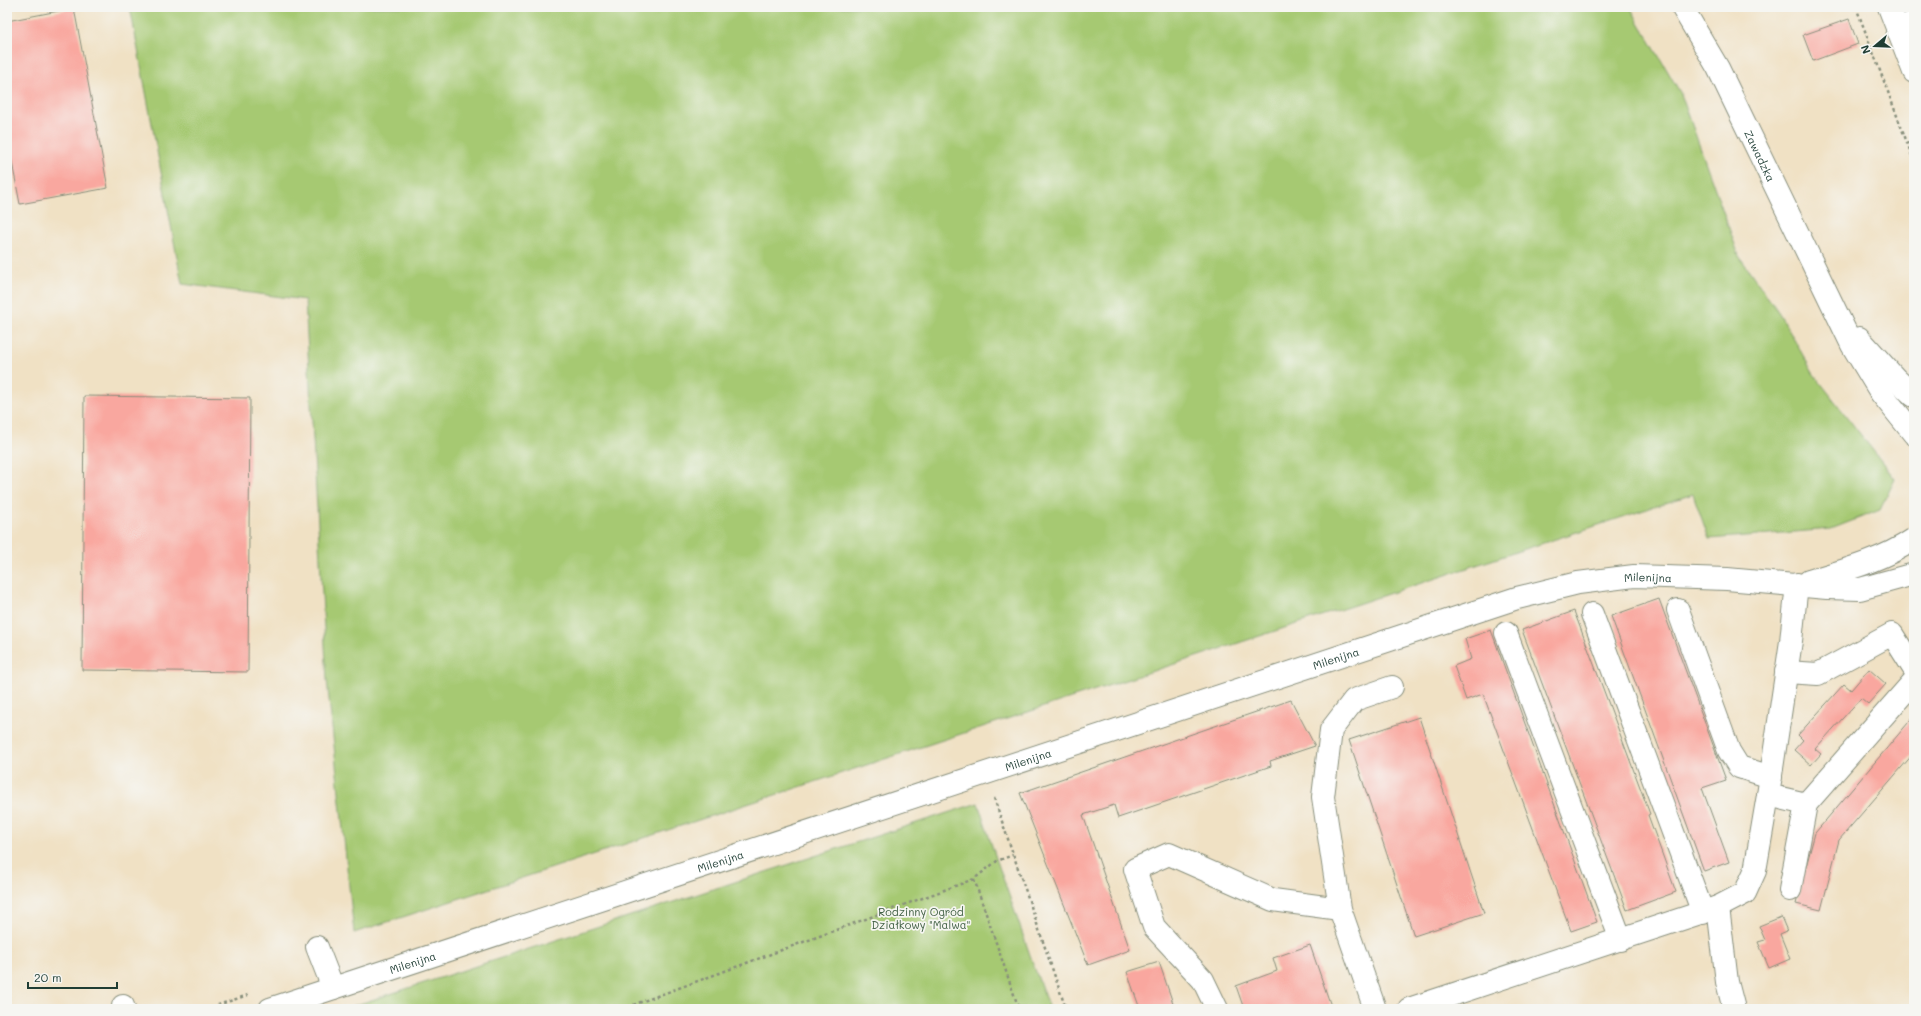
<svg xmlns="http://www.w3.org/2000/svg" width="1921" height="1016" viewBox="0 0 1921 1016" font-family="Mali,sans-serif">
  <rect width="100%" height="100%" fill="#f6f6f2"/>
  <filter id="ink" filterUnits="userSpaceOnUse"><feTurbulence type="fractalNoise" baseFrequency=".025" numOctaves="2"/><feDisplacementMap in="SourceGraphic" scale="8" xChannelSelector="R" yChannelSelector="G"/><feConvolveMatrix kernelMatrix="1 2 1 2 8 2 1 2 1" color-interpolation-filters="sRGB"/></filter>
  <filter id="wash" filterUnits="userSpaceOnUse"><feTurbulence type="fractalNoise" baseFrequency=".012" numOctaves="4" result="noise"/><feDisplacementMap in="SourceGraphic" scale="16" xChannelSelector="R" yChannelSelector="G"/><feGaussianBlur stdDeviation="0.9" result="paint"/><feColorMatrix in="noise" values="0 0 0 0 0 0 0 0 0 0 0 0 0 0 0 0 0 1.4 0 .05"/><feComposite in="paint" operator="in"/></filter>
  <g filter="url(#wash)">
    <rect width="100%" height="100%" fill="#f0e1c4"/>
    <g fill="#a6c972" stroke="#628353">
      <polygon points="130,7 1630,7 1681,94 1739,256 1779,313 1813,373 1895,479 1880,510 1831,529 1709,539 1693,494 354,933 327,680 305,300 182,284"/>
      <polygon points="978,803 997,861 1049,1009 344,1009"/>
    </g>
    <g id="blocks">
      <g fill="#f9a79f">
        <polygon points="74,8 108,188 20,204 7,136 7,21"/>
        <polygon points="1849,19 1858,44 1813,61 1803,35"/>
        <polygon points="84,396 250,398 248,672 82,670"/>
        <polygon points="1659,599 1726,780 1702,788 1729,862 1704,871 1611,616"/>
        <polygon points="1574,611 1650,814 1648,815 1676,892 1627,910 1522,630"/>
        <polygon points="1491,630 1597,922 1571,931 1483,694 1466,700 1454,666 1471,659 1465,639"/>
        <polygon points="1869,669 1886,684 1868,704 1861,698 1815,749 1821,754 1811,765 1794,750 1803,740 1798,735 1844,684 1851,690"/>
        <polygon points="1291,700 1315,746 1270,761 1271,766 1118,818 1114,805 1083,815 1130,950 1088,965 1020,793"/>
        <polygon points="1914,716 1914,753 1839,840 1821,910 1796,904 1815,833"/>
        <polygon points="1419,717 1484,913 1414,936 1349,740"/>
        <polygon points="1781,917 1787,931 1780,934 1790,959 1769,968 1758,942 1765,940 1759,926"/>
        <polygon points="1310,945 1332,1009 1244,1009 1236,986 1277,971 1273,958"/>
        <polygon points="1159,962 1175,1009 1140,1009 1127,972"/>
      </g>
    </g>
  </g>
  <g filter="url(#ink)">
    <use href="#blocks" fill-opacity="0" stroke="#888f7c" stroke-width="1"/>
    <g fill="none" stroke-linecap="round" stroke-linejoin="round">
      <g stroke="#888f7c" stroke-width="24">
        <g id="minor">
          <path id="s1" d="M1682 7 1718 68 1852 345 1881 393 1914 434"/>
          <polyline points="1889,7 1914,72"/>
          <polyline points="1897,29 1914,22"/>
          <polyline points="1859,338 1896,379 1914,396"/>
          <path d="M1809 581C1846 570 1883 560 1914 539"/>
          <polyline points="1678,610 1729,751 1739,767 1771,777"/>
          <polyline points="1592,614 1703,913"/>
          <polyline points="1506,633 1621,940"/>
          <polyline points="1786,672 1818,674 1892,634 1914,669"/>
          <polyline points="1768,795 1806,804"/>
          <polyline points="1790,890 1806,804 1914,681"/>
          <polyline points="317,947 333,988"/>
          <polyline points="123,1006 124,1009"/>
          <path id="s2" d="M270 1009 1517 598 1578 583 1634 576 1727 579 1827 588 1860 589 1914 574"/>
          <polyline points="1217,1009 1203,980 1154,927 1135,869 1169,854 1273,900 1340,909"/>
          <polyline points="1375,1009 1340,909 1323,797 1331,730 1354,700 1392,687"/>
          <polyline points="1409,1009 1718,907"/>
          <polyline points="1734,1009 1727,982 1718,907 1745,893 1755,871 1768,795 1791,641 1797,584"/>
        </g>
      </g>
      <g stroke="#888f7c" stroke-width="2.5" stroke-dasharray="3 3" stroke-linecap="butt">
        <polyline points="1856,7 1914,161"/>
        <polyline points="994,798 1066,1009"/>
        <polyline points="974,879 1019,1009"/>
        <polyline points="206,1009 248,995"/>
        <polyline points="622,1009 974,879 997,861 1013,855"/>
      </g>
      <use href="#minor" stroke="#fff" stroke-width="22"/>
    </g>
  </g>
  <g text-anchor="middle" dominant-baseline="central" stroke-width="3.5" stroke-linejoin="round" paint-order="stroke">
    <g font-size="11" fill="#1f3d34" stroke="#f6f6f2">
      <text stroke="none"><textPath href="#s1" startOffset="168">Zawadzka</textPath></text>
      <text stroke="none"><textPath href="#s2" startOffset="1446">Milenijna</textPath></text>
      <text stroke="none"><textPath href="#s2" startOffset="1122">Milenijna</textPath></text>
      <text stroke="none"><textPath href="#s2" startOffset="798">Milenijna</textPath></text>
      <text stroke="none"><textPath href="#s2" startOffset="474">Milenijna</textPath></text>
      <text stroke="none"><textPath href="#s2" startOffset="150">Milenijna</textPath></text>
    </g>
    <g font-size="11" fill="#416044" stroke="#f6f6f2">
      <text x="921" y="911">Rodzinny Ogród<tspan x="921" dy="13">Działkowy "Malwa"</tspan></text>
    </g>
  </g>
  <rect width="1921" height="1016" fill="none" stroke="#f6f6f2" stroke-width="24"/>
  <g transform="translate(1875 46) rotate(251)" stroke="#f6f6f2" stroke-width="3" paint-order="stroke">
  <path d="M0-3L7 15L0 10L-7 15Z" fill="#1f3d34"/>
  <text y="-6" font-size="11" font-weight="bold" text-anchor="middle" fill="#1f3d34">N</text>
  </g>
  <path d="M28 982v6h89v-6" fill="none" stroke="#1f3d34" stroke-width="2"/>
  <text x="34" y="982" font-size="12" fill="#1f3d34" stroke="#f6f6f2" stroke-width="3" paint-order="stroke">20 m</text>
</svg>
